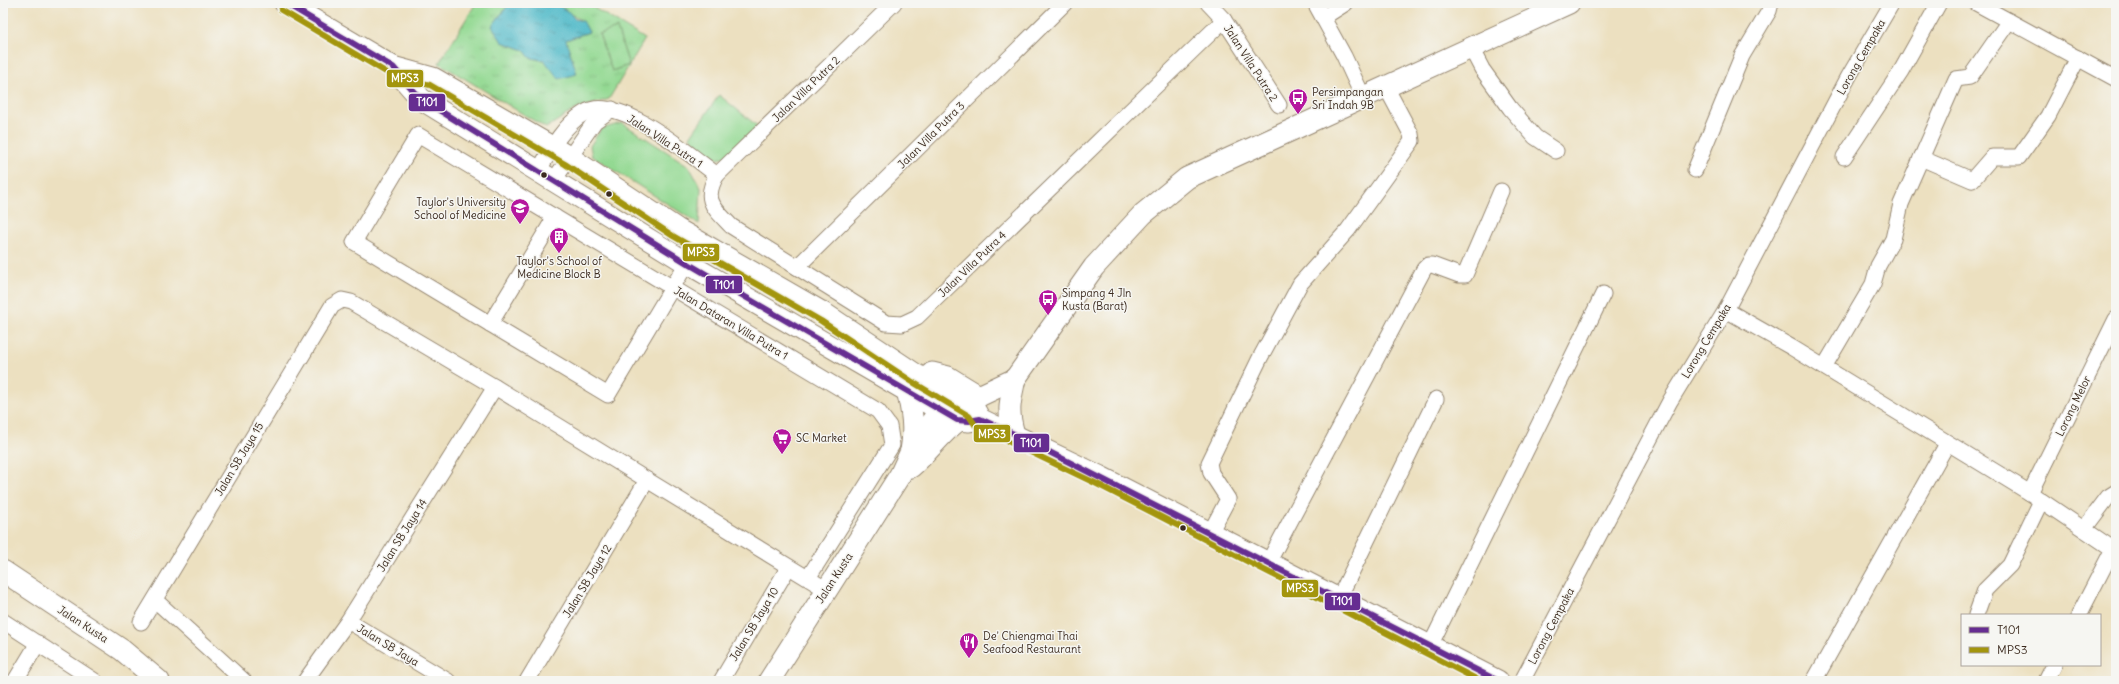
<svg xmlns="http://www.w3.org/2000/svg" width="2119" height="684" viewBox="0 0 2119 684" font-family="Delius,sans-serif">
  <defs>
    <pattern id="park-tufts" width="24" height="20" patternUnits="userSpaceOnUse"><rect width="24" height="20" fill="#93d992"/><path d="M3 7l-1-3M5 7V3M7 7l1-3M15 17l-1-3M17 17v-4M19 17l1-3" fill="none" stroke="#80ba7d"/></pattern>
    <pattern id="water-ripples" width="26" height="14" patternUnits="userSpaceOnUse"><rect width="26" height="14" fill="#4bb8c7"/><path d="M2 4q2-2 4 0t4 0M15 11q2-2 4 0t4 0" fill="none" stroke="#4096a1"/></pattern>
  </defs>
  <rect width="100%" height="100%" fill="#f6f6f2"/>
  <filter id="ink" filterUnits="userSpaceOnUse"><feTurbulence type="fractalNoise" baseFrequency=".025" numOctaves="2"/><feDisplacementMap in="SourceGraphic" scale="8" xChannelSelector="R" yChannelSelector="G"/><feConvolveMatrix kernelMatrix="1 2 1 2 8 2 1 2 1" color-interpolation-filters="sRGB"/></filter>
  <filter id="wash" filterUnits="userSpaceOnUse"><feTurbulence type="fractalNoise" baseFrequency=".012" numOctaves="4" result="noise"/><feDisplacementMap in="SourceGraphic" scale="16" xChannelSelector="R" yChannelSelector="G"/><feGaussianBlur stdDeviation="0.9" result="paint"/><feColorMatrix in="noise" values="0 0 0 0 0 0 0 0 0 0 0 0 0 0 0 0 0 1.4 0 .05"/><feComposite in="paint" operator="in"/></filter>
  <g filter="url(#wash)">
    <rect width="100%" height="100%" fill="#ece0c0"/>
    <g fill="#93d992" stroke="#678258">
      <polygon points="617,28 629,65 612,71 599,34"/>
      <polygon points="719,95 760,128 734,154 718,159 703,150 690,137"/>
      <polygon points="622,123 689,166 701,188 699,224 592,156 590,146 601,129"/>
    </g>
    <path fill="url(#park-tufts)" stroke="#678258" fill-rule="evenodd" d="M476 3H510L492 26 502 42 524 50 530 58 544 60 577 74 566 40 589 32 583 21 550 3H586L645 39 609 99 574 110 546 128 439 63ZM617 28 629 65 612 71 599 34Z"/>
    <polygon fill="url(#water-ripples)" stroke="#437172" points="510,3 555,4 568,11 575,19 583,21 589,32 566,40 577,74 559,79 544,60 530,58 524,50 502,42 492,26"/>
  </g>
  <g filter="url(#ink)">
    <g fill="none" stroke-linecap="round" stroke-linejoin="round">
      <g stroke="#94856f" stroke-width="17">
        <g id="street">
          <path d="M894 3 717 175C702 200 714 208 731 226L886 323 902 324 917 317 1224 20"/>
          <polyline points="1208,3 1224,20 1279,105"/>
          <polyline points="1315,3 1344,56 1363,97"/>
          <polyline points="1976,3 2116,79"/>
          <polyline points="1324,17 1346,3"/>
          <polyline points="1471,48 1482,69 1510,108 1535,137 1556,151"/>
          <polyline points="1844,157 1901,71 1939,3"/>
          <polyline points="1921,158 1972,180 1992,157 2019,157 2048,116 2078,58"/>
          <path d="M539 170C551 149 563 126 584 113 617 91 691 156 717 175"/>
          <polyline points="1695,170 1742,56 1769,11 1771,3"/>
          <polyline points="554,180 595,121 612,109"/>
          <path d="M687 263 608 395 354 242 418 135C572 227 725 320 878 411L889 426 892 445 808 578"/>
          <polyline points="797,267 1065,3"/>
          <polyline points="1726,310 1791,347 2030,493 2116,551"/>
          <polyline points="490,324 555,217"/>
          <polyline points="1824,367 1873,284 1878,266 1893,239 1901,204 1956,79 1970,77 2009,21"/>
          <polyline points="2030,493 2116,319"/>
          <polyline points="2084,529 2108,497 2116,492"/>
          <polyline points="1210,533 1228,499 1211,473 1209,463 1260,358 1300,284 1348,230 1412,141 1411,134 1386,87"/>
          <polyline points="1268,563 1424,269 1428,265 1432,265 1459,275 1465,275 1501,191"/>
          <polyline points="155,600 244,681"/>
          <polyline points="1338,600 1436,399"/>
          <polyline points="1976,615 1985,590 2010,565 2041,501"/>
          <polyline points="2079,615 2113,549"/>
          <polyline points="3,621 95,681"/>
          <polyline points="348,621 448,681"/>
          <polyline points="141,622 332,306 342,300 351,302 495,387 827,590"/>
          <polyline points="1430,646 1603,294"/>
          <polyline points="15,681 38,643"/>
          <polyline points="305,681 348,621 495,387"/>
          <polyline points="527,681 647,480"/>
          <polyline points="721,681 788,568"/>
          <polyline points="1522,681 1670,401 1726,310 1849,76 1892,3"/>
          <polyline points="1814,681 1947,444"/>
          <polyline points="2046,681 2054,665"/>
        </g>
      </g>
      <g stroke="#94856f" stroke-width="23">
        <g id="secondary">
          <polyline points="285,3 393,67 433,78 569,157 677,229 825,314 915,374 975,410 980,419"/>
          <polyline points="393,67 421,99 687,263 957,420 969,421 980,419"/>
          <polyline points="932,373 948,377 979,396"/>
          <path d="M907 390C912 411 915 429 911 451"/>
          <polyline points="980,419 1099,476 1498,681"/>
          <path d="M1014 434C1007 410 1010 402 1015 379L1094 267 1143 214 1187 178 1569 3"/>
          <path d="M911 467C931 450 946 426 970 413"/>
          <polyline points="3,571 122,650 159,681"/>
          <polyline points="769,681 900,475 911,451 937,414 950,406 979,396 1015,379"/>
        </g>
      </g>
      <use href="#street" stroke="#fff" stroke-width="15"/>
      <use href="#secondary" stroke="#fff" stroke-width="21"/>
      <g stroke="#f6f6f2" stroke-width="9">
        <polyline id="bus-1" points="285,3 393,67 421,99 687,263 957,420 969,421 980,419 1014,434 1498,681"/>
      </g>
      <g stroke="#f6f6f2" stroke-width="9">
        <polyline id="bus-2" points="281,10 389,74 430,85 565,164 673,236 821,321 911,381 969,416 976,426 1095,483 1480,681"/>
      </g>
      <use href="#bus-1" stroke="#662d91" stroke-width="6"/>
      <use href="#bus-2" stroke="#a3950e" stroke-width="6"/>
    </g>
  </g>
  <defs>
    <g id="bus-pin" transform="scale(1)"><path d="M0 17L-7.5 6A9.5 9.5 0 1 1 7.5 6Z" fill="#b5179e" stroke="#f6f6f2"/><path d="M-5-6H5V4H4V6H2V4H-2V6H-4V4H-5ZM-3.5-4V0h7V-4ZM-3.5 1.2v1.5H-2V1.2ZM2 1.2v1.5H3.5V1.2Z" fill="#fff"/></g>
    <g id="university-pin" transform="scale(1)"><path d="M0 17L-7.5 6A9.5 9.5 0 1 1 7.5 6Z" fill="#b5179e" stroke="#f6f6f2"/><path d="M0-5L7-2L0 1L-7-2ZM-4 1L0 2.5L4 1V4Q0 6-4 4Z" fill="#fff"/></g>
    <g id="building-pin" transform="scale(1)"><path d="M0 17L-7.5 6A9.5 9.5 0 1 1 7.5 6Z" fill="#b5179e" stroke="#f6f6f2"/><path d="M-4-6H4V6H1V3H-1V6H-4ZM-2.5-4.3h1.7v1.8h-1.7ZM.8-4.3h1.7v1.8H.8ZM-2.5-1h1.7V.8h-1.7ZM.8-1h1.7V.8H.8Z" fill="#fff"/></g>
    <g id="supermarket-pin" transform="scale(1)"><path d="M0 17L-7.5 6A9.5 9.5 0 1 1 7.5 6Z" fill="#b5179e" stroke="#f6f6f2"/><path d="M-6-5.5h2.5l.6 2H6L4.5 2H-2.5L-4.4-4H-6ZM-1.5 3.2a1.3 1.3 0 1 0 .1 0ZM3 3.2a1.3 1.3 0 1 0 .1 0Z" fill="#fff"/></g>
    <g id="restaurant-pin" transform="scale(1)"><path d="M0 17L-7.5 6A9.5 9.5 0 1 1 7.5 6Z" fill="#b5179e" stroke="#f6f6f2"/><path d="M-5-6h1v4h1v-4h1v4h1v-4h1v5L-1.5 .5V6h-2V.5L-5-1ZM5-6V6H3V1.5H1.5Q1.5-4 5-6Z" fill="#fff"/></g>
  </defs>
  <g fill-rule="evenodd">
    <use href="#bus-pin" x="1298" y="98"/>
    <use href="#university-pin" x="520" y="208"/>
    <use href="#building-pin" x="559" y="237"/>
    <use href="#bus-pin" x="1048" y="299"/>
    <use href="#supermarket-pin" x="782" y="438"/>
    <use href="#restaurant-pin" x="969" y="642"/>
  </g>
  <g fill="#3b2a1e" stroke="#f6f6f2" stroke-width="1.5">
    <circle cx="544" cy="175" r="3.5"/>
    <circle cx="609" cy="194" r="3.5"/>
    <circle cx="1183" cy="528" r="3.5"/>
  </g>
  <g text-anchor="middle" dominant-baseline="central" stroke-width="3" stroke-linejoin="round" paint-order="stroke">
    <g font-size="11" fill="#3b2a1e" stroke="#f6f6f2">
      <text transform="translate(1861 57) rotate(-60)">Lorong Cempaka</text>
      <text transform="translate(1251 63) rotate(57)">Jalan Villa Putra 2</text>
      <text transform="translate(806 89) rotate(-44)">Jalan Villa Putra 2</text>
      <text transform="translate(931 135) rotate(-45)">Jalan Villa Putra 3</text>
      <text transform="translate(665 141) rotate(33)">Jalan Villa Putra 1</text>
      <text transform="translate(972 264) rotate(-44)">Jalan Villa Putra 4</text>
      <text transform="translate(731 323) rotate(31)">Jalan Dataran Villa Putra 1</text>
      <text transform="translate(1706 341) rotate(-59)">Lorong Cempaka</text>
      <text transform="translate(2073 406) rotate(-64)">Lorong Melor</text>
      <text transform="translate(239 459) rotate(-59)">Jalan SB Jaya 15</text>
      <text transform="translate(402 535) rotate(-58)">Jalan SB Jaya 14</text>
      <text transform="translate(834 578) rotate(-57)">Jalan Kusta</text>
      <text transform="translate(587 581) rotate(-59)">Jalan SB Jaya 12</text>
      <text transform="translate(83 624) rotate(33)">Jalan Kusta</text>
      <text transform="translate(754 624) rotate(-59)">Jalan SB Jaya 10</text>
      <text transform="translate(1551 626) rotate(-62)">Lorong Cempaka</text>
      <text transform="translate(388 645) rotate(31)">Jalan SB Jaya</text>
    </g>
    <g font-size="11" fill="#3b2a1e" stroke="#f6f6f2" text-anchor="start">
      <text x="1312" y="92">Persimpangan<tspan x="1312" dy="13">Sri Indah 9B</tspan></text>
      <text x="506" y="202" text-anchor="end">Taylor's University<tspan x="506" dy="13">School of Medicine</tspan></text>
      <text x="559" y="261" text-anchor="middle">Taylor's School of<tspan x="559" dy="13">Medicine Block B</tspan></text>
      <text x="1062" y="293">Simpang 4 Jln<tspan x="1062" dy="13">Kusta (Barat)</tspan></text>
      <text x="796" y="438">SC Market</text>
      <text x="983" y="636">De' Chiengmai Thai<tspan x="983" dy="13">Seafood Restaurant</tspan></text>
    </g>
  </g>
  <g stroke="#f6f6f2" stroke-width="1.5">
    <rect x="386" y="69" width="38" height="19" rx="4" fill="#a3950e"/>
    <rect x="408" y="93" width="38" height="19" rx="4" fill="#662d91"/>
    <rect x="682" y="243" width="38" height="19" rx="4" fill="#a3950e"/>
    <rect x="705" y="275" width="38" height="19" rx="4" fill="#662d91"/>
    <rect x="973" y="424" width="38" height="19" rx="4" fill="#a3950e"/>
    <rect x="1013" y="433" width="37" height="20" rx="4" fill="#662d91"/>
    <rect x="1281" y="579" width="38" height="19" rx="4" fill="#a3950e"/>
    <rect x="1324" y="592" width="37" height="19" rx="4" fill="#662d91"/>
  </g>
  <g font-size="11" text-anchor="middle" font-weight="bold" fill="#fff">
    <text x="405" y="82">MPS3</text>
    <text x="427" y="106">T101</text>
    <text x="701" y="256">MPS3</text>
    <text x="724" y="289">T101</text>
    <text x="992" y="438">MPS3</text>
    <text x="1031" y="447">T101</text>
    <text x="1300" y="592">MPS3</text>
    <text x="1342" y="605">T101</text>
  </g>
  <rect width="2119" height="684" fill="none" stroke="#f6f6f2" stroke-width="16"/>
  <rect x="1961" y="614" width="140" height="52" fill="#f6f6f2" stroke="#aba49d"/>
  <rect x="1969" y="627" width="20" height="6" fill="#662d91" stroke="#aba49d"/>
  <text x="1997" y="634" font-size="12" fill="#3b2a1e">T101</text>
  <rect x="1969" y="647" width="20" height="6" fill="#a3950e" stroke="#aba49d"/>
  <text x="1997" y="654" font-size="12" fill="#3b2a1e">MPS3</text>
</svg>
